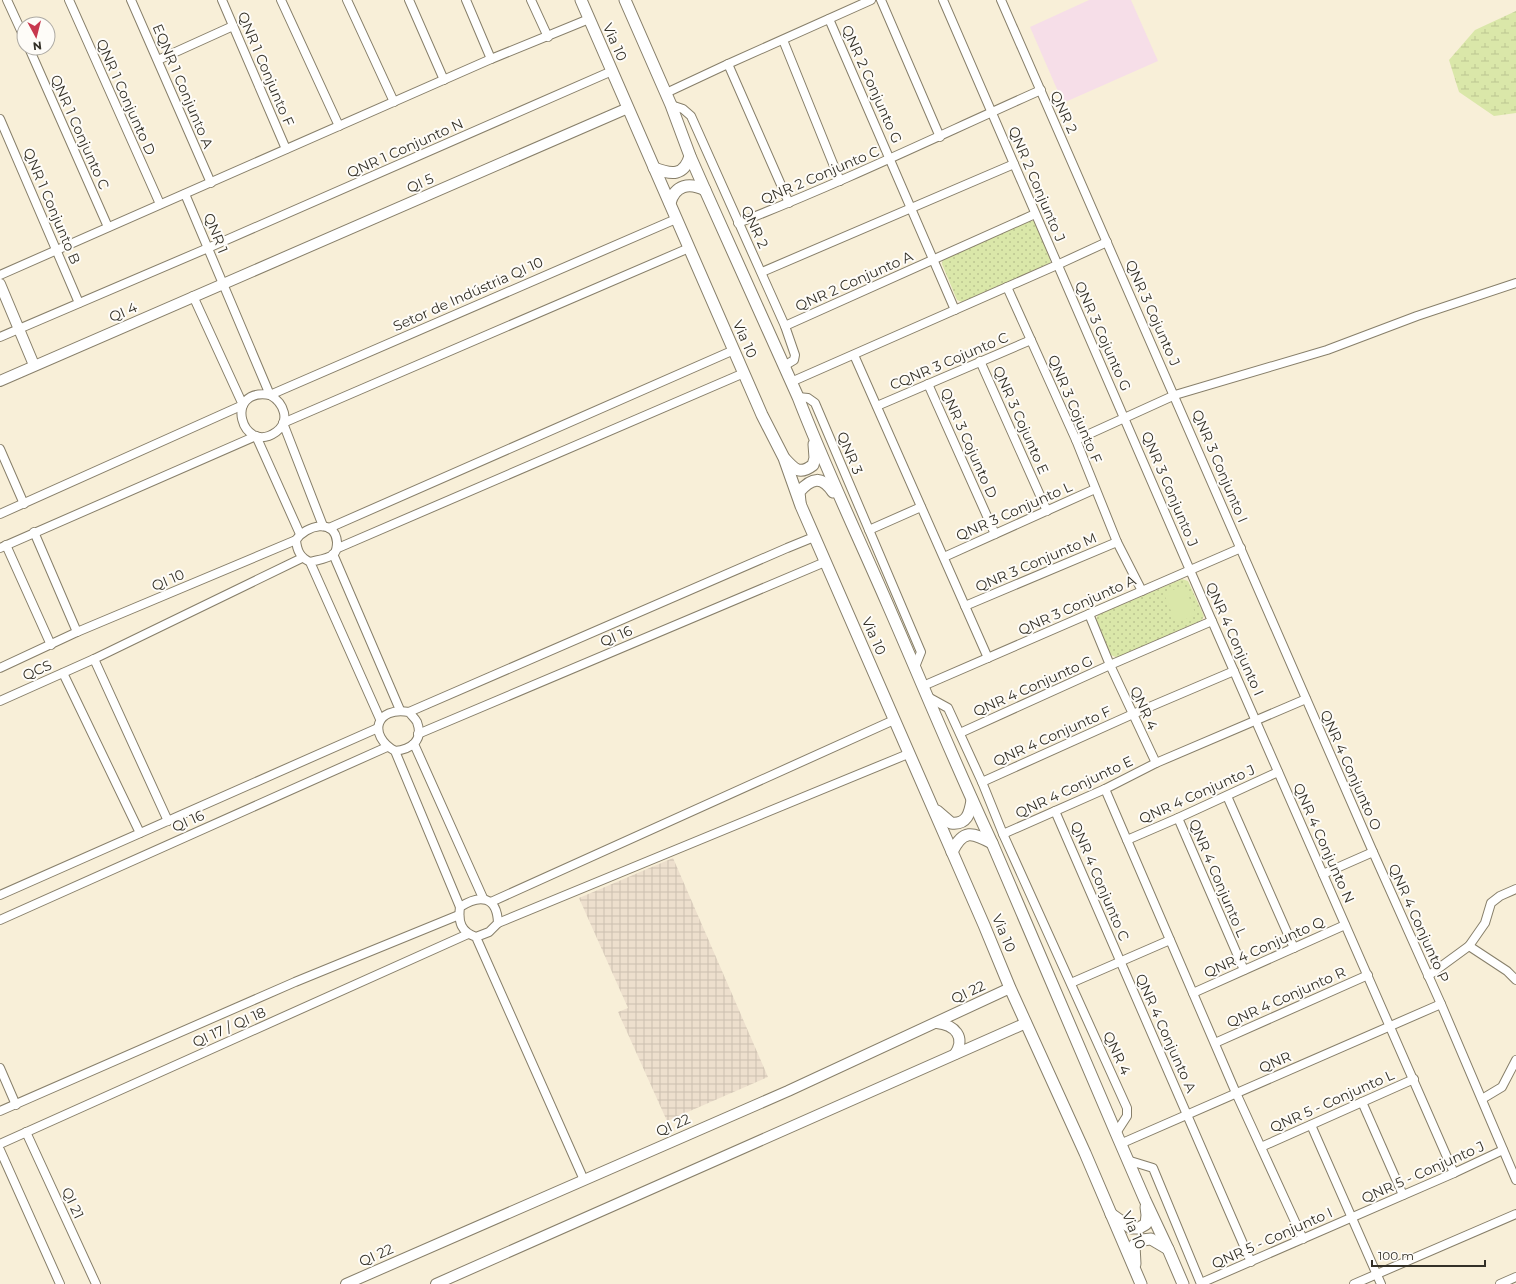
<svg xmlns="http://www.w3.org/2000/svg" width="1516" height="1284" viewBox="0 0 1516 1284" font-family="Montserrat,sans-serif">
  <defs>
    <pattern id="industrial-grid" width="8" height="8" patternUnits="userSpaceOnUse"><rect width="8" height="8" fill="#eddfcd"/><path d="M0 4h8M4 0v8" fill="none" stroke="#ccc0b0"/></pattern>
    <pattern id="wetland-marsh" width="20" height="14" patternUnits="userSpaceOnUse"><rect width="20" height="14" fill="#dae7a9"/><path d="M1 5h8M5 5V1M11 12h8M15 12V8" fill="none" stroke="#bcc691"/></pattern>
    <pattern id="park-dots" width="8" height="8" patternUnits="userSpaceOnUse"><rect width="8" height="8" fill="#dae7a9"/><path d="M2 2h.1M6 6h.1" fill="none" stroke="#bcc691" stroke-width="1.8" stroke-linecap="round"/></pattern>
  </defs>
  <rect width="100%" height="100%" fill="#f8efd8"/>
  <polygon fill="url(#industrial-grid)" points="673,858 768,1077 667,1121 618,1012 628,1008 579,898"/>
  <polygon fill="#f6dee8" points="1089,0 1131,0 1158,61 1063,103 1030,27"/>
  <polygon fill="url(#wetland-marsh)" points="1516,11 1516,113 1494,116 1459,92 1449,60 1475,30"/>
  <g fill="url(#park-dots)">
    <polygon points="1030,221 1034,221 1051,259 1050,263 962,302 957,300 942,264 943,259"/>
    <polygon points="1182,579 1188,581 1204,616 1202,620 1118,658 1111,655 1096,619 1098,615"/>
  </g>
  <polygon fill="#dae7a9" points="1184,585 1196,615 1176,623 1164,594"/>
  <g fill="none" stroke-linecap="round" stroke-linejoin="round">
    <g stroke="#877f6a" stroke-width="10">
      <g id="minor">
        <polyline points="7,0 24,37"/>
        <polyline points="69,0 160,204"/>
        <polyline points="131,0 211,183"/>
        <polyline points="222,0 286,149"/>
        <polyline points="281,0 339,126"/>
        <polyline points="347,0 394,102"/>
        <polyline points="409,0 444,80"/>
        <polyline points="466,0 491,59"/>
        <polyline points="531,0 548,37"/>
        <polyline points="881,0 940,137"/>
        <polyline points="943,0 1212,621 1454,1173"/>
        <polyline points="1001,0 1373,852 1441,1004 1516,1180"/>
        <polyline points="829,19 955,310"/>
        <polyline points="783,40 840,181"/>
        <polyline points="29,48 108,227"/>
        <polyline points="158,60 233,26"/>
        <polyline points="728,64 789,203"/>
        <polyline points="666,93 728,64 871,0"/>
        <polyline points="671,105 683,109 691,116 785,326 795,355 794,360 784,366"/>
        <polyline points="0,119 79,303"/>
        <path d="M185 194 270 395C284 403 291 421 276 432 242 456 222 387 270 395"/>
        <path d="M738 223C841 183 940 135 1041 90"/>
        <polyline points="762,272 1014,164"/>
        <polyline points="0,275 491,59 589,19"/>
        <polyline points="1007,287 1076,440 1117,542 1142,591"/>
        <polyline points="785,326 1035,214"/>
        <polyline points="0,337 208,248 612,71"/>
        <polyline points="854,355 988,658"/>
        <polyline points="980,361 1047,511"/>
        <polyline points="791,382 1057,265 1107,242"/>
        <polyline points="928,384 995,534"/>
        <polyline points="270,395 676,219"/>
        <polyline points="798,397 808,398 815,403 921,652 915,667"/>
        <polyline points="877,406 1031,340"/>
        <polyline points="1076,440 1175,395 1327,350 1417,316 1516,283"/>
        <polyline points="0,449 24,504"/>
        <polyline points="0,514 243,405 193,296"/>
        <polyline points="323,526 283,423 689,248"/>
        <polyline points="329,528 734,350"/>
        <polyline points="869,530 921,507"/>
        <polyline points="34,532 77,632"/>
        <polyline points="6,545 51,645"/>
        <polyline points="0,548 256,436 300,534"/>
        <polyline points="338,548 744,373"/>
        <polyline points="333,554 400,710"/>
        <polyline points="944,557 1095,489"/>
        <path d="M310 562C317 560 328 559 334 554 337 550 337 547 337 542 335 518 306 525 296 540 297 551 300 557 310 562L380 719"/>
        <polyline points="965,606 1117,542"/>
        <polyline points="1089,614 1110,665 1156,763"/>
        <polyline points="94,659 168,821"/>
        <polyline points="0,668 77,632 296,540"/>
        <polyline points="63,673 140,833"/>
        <polyline points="923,686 1241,548"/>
        <polyline points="928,697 948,708 982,782 1003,834 1127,1108 1127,1116 1116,1133"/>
        <polyline points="0,701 94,659 302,558"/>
        <polyline points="409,712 787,548 814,537"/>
        <polyline points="960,733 1110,665 1212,621"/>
        <polyline points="418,734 825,562"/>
        <polyline points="414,744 483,898"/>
        <path d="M395 751C411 749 424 741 417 722 415 718 411 715 409 712 376 706 367 735 395 751L460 907"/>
        <polyline points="982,782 1133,714 1234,671"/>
        <polyline points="1105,789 1236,1093 1303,1239"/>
        <polyline points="1227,796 1294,948"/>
        <polyline points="1055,811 1251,1262"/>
        <polyline points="1178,818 1244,970"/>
        <polyline points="1003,834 1105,789 1156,763 1306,699"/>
        <polyline points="1127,840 1178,818 1278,772"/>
        <polyline points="1323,874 1373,852"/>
        <polyline points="0,895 378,728"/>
        <polyline points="491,902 894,720"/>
        <polyline points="0,920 387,747"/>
        <polyline points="498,923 908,754"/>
        <path d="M476 937 489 932 498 923C497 896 480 894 460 907 458 922 461 932 476 937L584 1180"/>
        <polyline points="1469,946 1507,971 1516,980"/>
        <polyline points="1428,976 1469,946 1485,923 1491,903 1500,896 1516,889"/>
        <polyline points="1071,983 1170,940"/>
        <polyline points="1193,993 1345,925"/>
        <polyline points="1215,1043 1368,975"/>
        <polyline points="0,1068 16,1105"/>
        <polyline points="1482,1099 1502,1087 1516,1060"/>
        <polyline points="1362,1102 1403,1195"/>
        <polyline points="0,1111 295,982 459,915"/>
        <polyline points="1311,1125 1381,1284"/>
        <polyline points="26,1132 96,1284"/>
        <polyline points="0,1144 468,934"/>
        <polyline points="1120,1144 1441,1004"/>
        <polyline points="1261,1147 1414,1079"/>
        <polyline points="0,1150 60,1284"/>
        <polyline points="1127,1160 1153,1168 1201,1284"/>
        <polyline points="1201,1283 1454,1173 1503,1150"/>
        <polyline points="1354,1284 1516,1214"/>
        <polyline points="1500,1284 1516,1277"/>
      </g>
    </g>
    <g stroke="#877f6a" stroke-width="12">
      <g id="tertiary">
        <polyline points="0,284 34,365"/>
        <polyline points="0,381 628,108"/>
        <path d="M937 1023C955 1025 966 1037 955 1054"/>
        <polyline points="346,1284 788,1091 1010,988"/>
        <polyline points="436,1284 1026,1023"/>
      </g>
    </g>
    <g stroke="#877f6a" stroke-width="13">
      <g id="secondary">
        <polyline points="581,0 762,415 784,458 801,506 984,925 1010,988 1085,1153 1141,1284"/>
        <path d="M625 0 671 105 690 156 705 190 798 397C825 467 857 534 887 603 922 683 955 764 992 843L1116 1133 1145 1200 1168 1249 1183 1284"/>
        <path d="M654 168C672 175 684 176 690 156"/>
        <path d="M670 203C675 185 689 182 705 190"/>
        <path d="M785 459C795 470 800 475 813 465L815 458 814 444"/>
        <path d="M800 502 799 492C812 477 822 476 833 492"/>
        <path d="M937 811 951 823C967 825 970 813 972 800"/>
        <path d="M952 852C963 829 972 832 992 843"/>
        <polyline points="1111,1214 1131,1228 1139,1228 1146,1224 1147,1215 1146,1207"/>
        <polyline points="1135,1264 1134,1245 1142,1240 1151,1239 1168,1249"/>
      </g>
    </g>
    <use href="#minor" stroke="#fff" stroke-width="8"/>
    <use href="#tertiary" stroke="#fff" stroke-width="10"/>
    <use href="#secondary" stroke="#fff" stroke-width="11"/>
  </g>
  <g text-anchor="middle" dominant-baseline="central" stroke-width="4" stroke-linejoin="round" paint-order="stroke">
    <g font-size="14" fill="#333027" stroke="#fefcf8">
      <text transform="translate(615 42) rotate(66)">Via 10</text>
      <text transform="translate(266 69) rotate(67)">QNR 1 Conjunto F</text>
      <text transform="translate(872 84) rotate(66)">QNR 2 Conjunto G</text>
      <text transform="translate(183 86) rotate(67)">EQNR 1 Conjunto A</text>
      <text transform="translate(126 97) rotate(66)">QNR 1 Conjunto D</text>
      <text transform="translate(1064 112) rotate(65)">QNR 2</text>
      <text transform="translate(80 132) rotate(66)">QNR 1 Conjunto C</text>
      <text transform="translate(405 148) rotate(-24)">QNR 1 Conjunto N</text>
      <text transform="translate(820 175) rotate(-23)">QNR 2 Conjunto C</text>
      <text transform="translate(420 183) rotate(-24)">QI 5</text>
      <text transform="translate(1037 184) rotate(67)">QNR 2 Conjunto J</text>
      <text transform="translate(52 206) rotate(67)">QNR 1 Conjunto B</text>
      <text transform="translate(755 227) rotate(65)">QNR 2</text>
      <text transform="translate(216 233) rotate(68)">QNR 1</text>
      <text transform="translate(854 281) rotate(-24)">QNR 2 Conjunto A</text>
      <text transform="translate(468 294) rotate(-24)">Setor de Indústria QI 10</text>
      <text transform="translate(123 312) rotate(-23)">QI 4</text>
      <text transform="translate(1153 313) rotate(66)">QNR 3 Cojunto J</text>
      <text transform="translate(1103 336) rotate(66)">QNR 3 Cojunto G</text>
      <text transform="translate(745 339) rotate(66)">Via 10</text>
      <text transform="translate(949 361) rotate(-23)">CQNR 3 Cojunto C</text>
      <text transform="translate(1075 409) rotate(67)">QNR 3 Cojunto F</text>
      <text transform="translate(1021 420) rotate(66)">QNR 3 Cojunto E</text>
      <text transform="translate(969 443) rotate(66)">QNR 3 Cojunto D</text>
      <text transform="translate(850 453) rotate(67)">QNR 3</text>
      <text transform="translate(1220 466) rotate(67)">QNR 3 Conjunto I</text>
      <text transform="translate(1170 489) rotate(67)">QNR 3 Conjunto J</text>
      <text transform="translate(1014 511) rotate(-24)">QNR 3 Conjunto L</text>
      <text transform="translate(1036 562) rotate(-23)">QNR 3 Conjunto M</text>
      <text transform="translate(168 580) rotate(-23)">QI 10</text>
      <text transform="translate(1077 605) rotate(-24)">QNR 3 Conjunto A</text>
      <text transform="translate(616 636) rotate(-23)">QI 16</text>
      <text transform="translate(874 636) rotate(66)">Via 10</text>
      <text transform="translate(1235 639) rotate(66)">QNR 4 Conjunto I</text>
      <text transform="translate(37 670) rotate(-24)">QCS</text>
      <text transform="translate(1033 686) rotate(-24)">QNR 4 Conjunto G</text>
      <text transform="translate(1144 708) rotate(65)">QNR 4</text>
      <text transform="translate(1052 736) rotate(-24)">QNR 4 Conjunto F</text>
      <text transform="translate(1351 770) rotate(66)">QNR 4 Conjunto O</text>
      <text transform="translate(1074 787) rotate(-25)">QNR 4 Conjunto E</text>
      <text transform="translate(1197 794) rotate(-24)">QNR 4 Conjunto J</text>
      <text transform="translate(188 821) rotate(-24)">QI 16</text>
      <text transform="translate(1324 843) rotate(66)">QNR 4 Conjunto N</text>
      <text transform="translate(1218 878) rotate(67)">QNR 4 Conjunto L</text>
      <text transform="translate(1100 881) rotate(67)">QNR 4 Conjunto C</text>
      <text transform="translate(1419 923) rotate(66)">QNR 4 Conjunto P</text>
      <text transform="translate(1004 933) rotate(67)">Via 10</text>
      <text transform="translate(1264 947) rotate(-24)">QNR 4 Conjunto Q</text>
      <text transform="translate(968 992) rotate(-25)">QI 22</text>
      <text transform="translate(1286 997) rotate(-24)">QNR 4 Conjunto R</text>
      <text transform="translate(229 1027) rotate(-24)">QI 17 / QI 18</text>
      <text transform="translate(1166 1033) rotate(66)">QNR 4 Conjunto A</text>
      <text transform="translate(1117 1053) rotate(65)">QNR 4</text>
      <text transform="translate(1275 1062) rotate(-24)">QNR</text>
      <text transform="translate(1332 1101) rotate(-24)">QNR 5 - Conjunto L</text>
      <text transform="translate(673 1125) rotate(-24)">QI 22</text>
      <text transform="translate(1423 1172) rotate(-24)">QNR 5 - Conjunto J</text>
      <text transform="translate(73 1203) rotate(65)">QI 21</text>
      <text transform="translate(1134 1230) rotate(67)">Via 10</text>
      <text transform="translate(1272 1238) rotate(-24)">QNR 5 - Conjunto I</text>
      <text transform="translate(376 1255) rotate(-24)">QI 22</text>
    </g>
  </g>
  <g transform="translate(36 36) rotate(173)"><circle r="19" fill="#fefcf8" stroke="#adaaa4"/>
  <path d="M0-3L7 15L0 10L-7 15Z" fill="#c8384e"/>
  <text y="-6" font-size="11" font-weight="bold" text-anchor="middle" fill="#333027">N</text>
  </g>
  <path d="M1372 1260v6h113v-6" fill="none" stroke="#333027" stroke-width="2"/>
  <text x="1378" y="1260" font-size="12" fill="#333027" stroke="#fefcf8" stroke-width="3" paint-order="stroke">100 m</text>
</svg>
